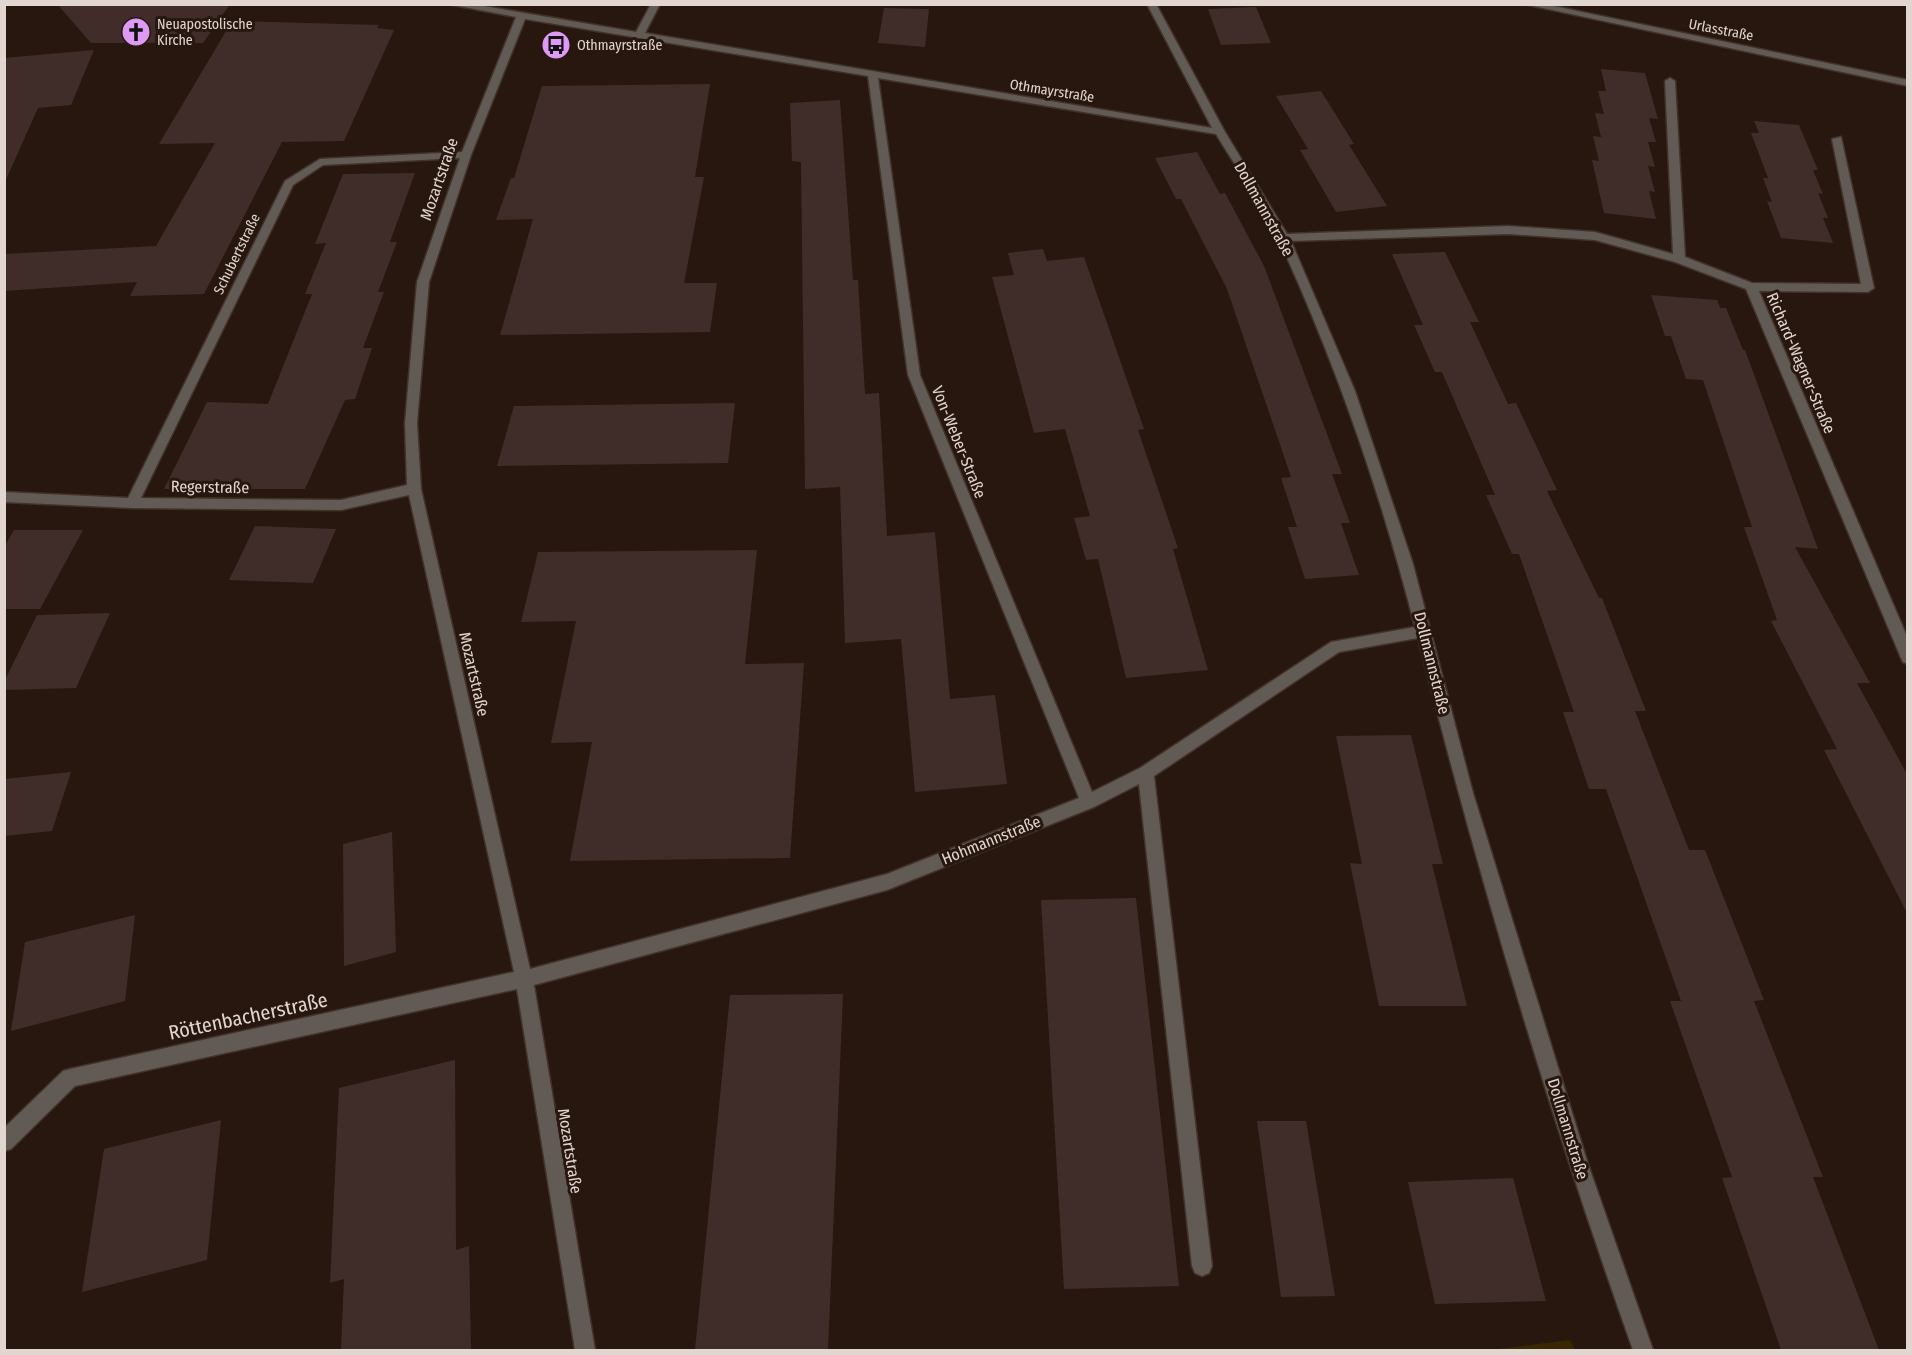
<svg xmlns="http://www.w3.org/2000/svg" width="1912" height="1355" viewBox="0 0 1912 1355" font-family="'Fira Sans Condensed',sans-serif">
  <rect width="100%" height="100%" fill="#27170f"/>
  <polygon fill="#372802" points="1570,1340 1575,1350 1490,1350"/>
  <g fill="#402d29">
    <polygon points="57,4 230,4 203,43 91,43"/>
    <polygon points="1256,7 1271,43 1221,45 1208,9"/>
    <polygon points="884,8 929,9 925,47 878,43"/>
    <polygon points="232,21 379,25 377,28 394,30 344,141 282,142 204,294 130,296 137,282 4,291 4,254 156,246 215,143 159,144"/>
    <polygon points="94,50 71,105 38,108 4,184 4,58"/>
    <polygon points="1601,69 1645,73 1658,119 1649,118 1656,142 1648,142 1655,167 1648,166 1655,192 1649,191 1656,219 1604,213 1592,160 1599,161 1593,136 1601,137 1595,113 1604,114 1598,91 1606,91"/>
    <polygon points="710,84 695,177 704,177 684,283 717,283 710,332 500,335 533,219 496,220 511,178 514,178 542,86"/>
    <polygon points="1321,91 1354,144 1349,145 1387,206 1336,212 1300,150 1308,149 1276,96"/>
    <polygon points="840,100 853,280 858,280 865,394 879,393 887,536 935,532 950,699 995,695 1007,784 915,792 901,639 845,643 840,487 805,489 801,162 792,161 790,103"/>
    <polygon points="1754,121 1799,125 1818,170 1813,170 1823,194 1818,193 1828,218 1823,218 1833,243 1781,238 1767,201 1772,202 1763,178 1768,178 1751,133 1759,133"/>
    <polygon points="1197,152 1220,194 1225,193 1264,266 1342,474 1332,474 1350,523 1341,523 1359,575 1305,579 1288,527 1297,527 1281,478 1291,477 1227,289 1181,199 1176,199 1155,158"/>
    <polygon points="415,173 390,242 397,242 378,292 384,292 363,348 372,348 355,399 345,400 305,489 164,489 207,402 268,404 312,294 305,294 326,243 315,244 343,174"/>
    <polygon points="1043,249 1047,261 1084,257 1144,429 1138,430 1178,548 1173,549 1208,670 1126,678 1098,559 1086,560 1074,518 1090,516 1065,429 1034,433 992,277 1014,275 1008,253"/>
    <polygon points="1445,252 1479,322 1470,322 1508,404 1516,403 1557,490 1547,491 1599,598 1602,598 1646,711 1635,711 1689,850 1705,850 1764,1000 1754,1001 1823,1177 1813,1177 1879,1350 1781,1350 1722,1178 1732,1177 1670,1001 1681,1001 1606,789 1589,789 1563,712 1574,712 1519,554 1512,554 1486,495 1495,495 1442,372 1435,372 1414,325 1423,325 1392,254"/>
    <polygon points="1651,295 1717,300 1720,308 1726,308 1743,350 1745,350 1818,549 1795,547 1870,683 1857,683 1908,776 1908,915 1824,750 1837,749 1771,621 1777,620 1744,527 1752,527 1703,380 1686,379 1671,336 1665,336"/>
    <polygon points="735,403 728,463 497,466 514,406"/>
    <polygon points="255,526 336,529 313,583 229,580"/>
    <polygon points="14,530 83,530 40,609 4,609 4,547"/>
    <polygon points="757,550 745,664 804,663 790,858 570,861 592,742 551,743 576,621 521,622 538,552"/>
    <polygon points="110,613 76,688 4,690 4,682 37,615"/>
    <polygon points="1411,735 1443,864 1432,864 1467,1006 1379,1006 1350,863 1362,864 1336,736"/>
    <polygon points="71,772 52,831 4,836 4,779"/>
    <polygon points="392,832 396,952 344,966 343,844"/>
    <polygon points="1136,898 1179,1286 1064,1289 1041,900"/>
    <polygon points="135,915 125,1001 11,1031 25,942"/>
    <polygon points="843,994 828,1350 695,1350 730,995"/>
    <polygon points="455,1060 456,1250 469,1246 471,1350 341,1350 344,1279 330,1283 339,1088"/>
    <polygon points="221,1120 207,1260 82,1292 104,1149"/>
    <polygon points="1257,1121 1306,1121 1335,1296 1281,1297"/>
    <polygon points="1513,1178 1546,1301 1435,1304 1408,1182"/>
  </g>
  <g fill="none" stroke-linecap="round" stroke-linejoin="round">
    <g stroke="#41322a" stroke-width="3">
      <g id="minor">
        <path d="M448 4H472L636 32 651 4H660L645 33 1212 128 1147 4H1156L1225 132 1287 234 1508 226 1595 232 1673 254 1665 81 1670 78 1675 81 1685 257 1752 283 1861 284 1832 139 1841 137 1874 288 1868 292 1759 291 1908 639V664L1903 662 1901 658 1746 289 1675 262 1595 240 1508 234 1291 241 1355 391 1413 564 1473 793 1588 1164 1653 1350H1633C1550 1117 1479 879 1418 638L1339 652 1154 776 1212 1266 1209 1273 1202 1276 1195 1273 1192 1266 1139 784 1094 807 887 890 534 985 595 1350H575L517 989 75 1086 11 1149 4 1151V1128L63 1071 70 1069 514 972 409 495 341 510 132 508 4 502V492L128 498 285 181 320 159 462 152 516 17ZM525 19 868 76 908 375 1079 798 887 874 530 969 421 489 417 423 429 282 471 155ZM878 78 1216 134C1237 169 1262 204 1279 240 1336 364 1381 494 1415 627L1331 642 1140 768 1092 792 920 375ZM460 158 417 282 405 423 407 485 341 500 141 498 293 185 323 165Z"/>
        <polygon points="1524,4 1544,4 1908,80 1908,86"/>
      </g>
    </g>
    <use href="#minor" fill="#625b55" fill-rule="evenodd"/>
  </g>
  <defs>
    <g id="church-disc" transform="scale(1.5)"><circle r="9.5" fill="#dd99f3" stroke="#27170f"/><path d="M-1.2-6h2.4v3.5h3.3v2.4h-3.3V6h-2.4V-.1h-3.3v-2.4h3.3Z" fill="#111"/></g>
    <g id="bus-disc" transform="scale(1.5)"><circle r="9.5" fill="#dd99f3" stroke="#27170f"/><path d="M-5-6H5V4H4V6H2V4H-2V6H-4V4H-5ZM-3.5-4V0h7V-4ZM-3.5 1.2v1.5H-2V1.2ZM2 1.2v1.5H3.5V1.2Z" fill="#111"/></g>
  </defs>
  <g fill-rule="evenodd">
    <use href="#church-disc" x="136" y="32"/>
    <use href="#bus-disc" x="556" y="45"/>
  </g>
  <g text-anchor="middle" dominant-baseline="central" stroke-width="6" stroke-linejoin="round" paint-order="stroke">
    <g font-size="14" fill="#e2d6d0" stroke="#27170f" text-anchor="start">
      <text x="157" y="24">Neuapostolische<tspan x="157" dy="16">Kirche</tspan></text>
      <text x="577" y="45">Othmayrstraße</text>
    </g>
    <g font-size="14" fill="#e2d6d0" stroke="#27170f">
      <text transform="translate(1721 30) rotate(11)">Urlasstraße</text>
      <text transform="translate(1052 91) rotate(9)">Othmayrstraße</text>
      <text transform="translate(237 254) rotate(-64)">Schubertstraße</text>
    </g>
    <g font-size="16" fill="#e2d6d0" stroke="#27170f">
      <text transform="translate(439 179) rotate(-71)">Mozartstraße</text>
      <text transform="translate(1264 209) rotate(61)">Dollmannstraße</text>
      <text transform="translate(1801 363) rotate(67)">Richard-Wagner-Straße</text>
      <text transform="translate(959 442) rotate(68)">Von-Weber-Straße</text>
      <text transform="translate(210 487) rotate(1)">Regerstraße</text>
      <text transform="translate(1432 663) rotate(76)">Dollmannstraße</text>
      <text transform="translate(474 674) rotate(77)">Mozartstraße</text>
      <text transform="translate(991 840) rotate(-22)">Hohmannstraße</text>
      <text transform="translate(1568 1129) rotate(73)">Dollmannstraße</text>
      <text transform="translate(570 1151) rotate(81)">Mozartstraße</text>
    </g>
    <g font-size="20" fill="#e2d6d0" stroke="#27170f">
      <text transform="translate(248 1016) rotate(-12)">Röttenbacherstraße</text>
    </g>
  </g>
  <rect width="1912" height="1355" fill="none" stroke="#e2d6d0" stroke-width="12"/>
</svg>
